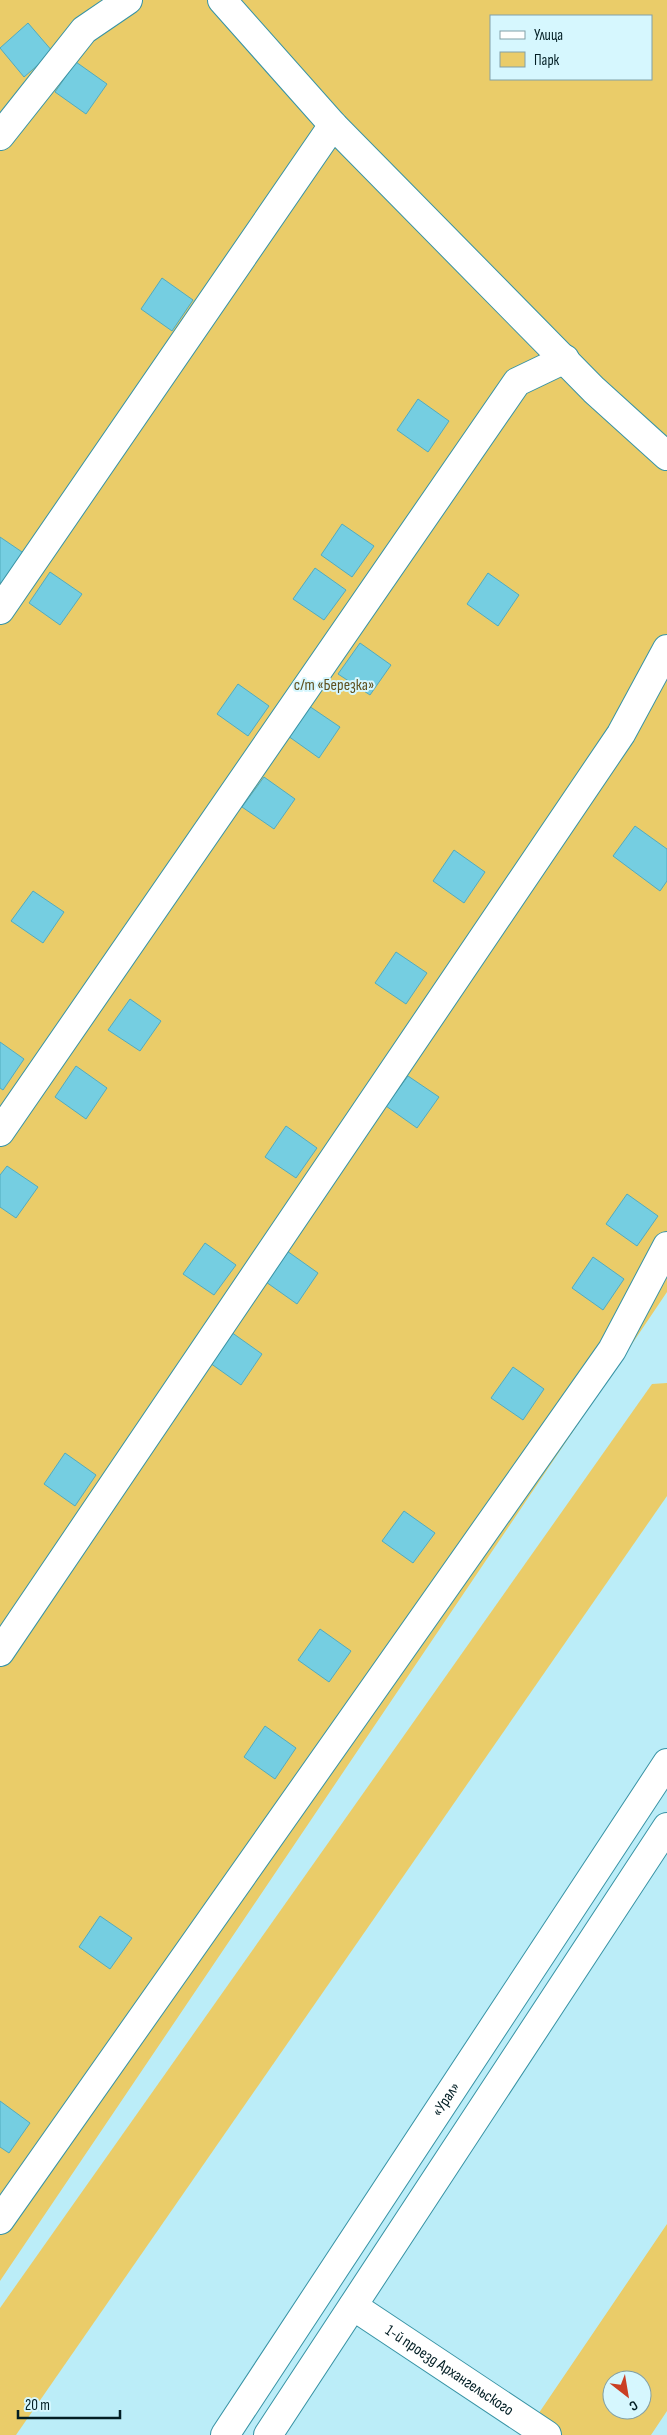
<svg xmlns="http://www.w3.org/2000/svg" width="667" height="2435" viewBox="0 0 667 2435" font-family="'Sofia Sans Condensed',sans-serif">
  <rect width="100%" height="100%" fill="#bbedf8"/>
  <g fill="#eacc69" fill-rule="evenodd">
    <path d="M0 0H667V1292L0 2281ZM491 16H651V79H491Z"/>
    <polygon points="667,1383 667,1496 16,2435 0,2435 0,2308 652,1384"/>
    <path d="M667 2224V2411L651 2435H524ZM612 2380H642V2410H612Z"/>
  </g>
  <g fill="#75cee1" stroke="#52abbe">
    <polygon points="28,23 53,52 24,77 0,48"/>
    <polygon points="76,62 107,84 86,114 55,92"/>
    <polygon points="162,278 193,300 172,331 141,309"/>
    <polygon points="418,399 449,421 428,452 397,430"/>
    <polygon points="342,524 374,546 352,577 321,555"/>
    <polygon points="0,537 25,554 4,585 0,582"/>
    <polygon points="315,568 346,590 324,620 293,599"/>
    <polygon points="50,572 82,594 60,625 29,603"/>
    <polygon points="488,573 519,595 498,626 467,604"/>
    <polygon points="360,643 391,665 370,695 338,674"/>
    <polygon points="238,684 269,706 248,736 217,714"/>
    <polygon points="309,706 340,727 319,758 288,736"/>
    <polygon points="264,777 295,799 274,829 242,807"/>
    <polygon points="635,826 667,849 667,881 660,891 613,856"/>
    <polygon points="454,850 485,872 464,903 433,881"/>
    <polygon points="33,891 64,912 43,943 11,921"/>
    <polygon points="396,952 427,973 406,1004 375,983"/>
    <polygon points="130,999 161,1021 140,1051 108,1030"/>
    <polygon points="0,1042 24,1059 3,1090 0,1088"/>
    <polygon points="76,1066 107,1088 86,1119 55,1097"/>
    <polygon points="408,1076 439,1097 417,1128 386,1106"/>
    <polygon points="286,1126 317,1148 296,1178 265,1157"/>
    <polygon points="7,1166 38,1187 16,1218 0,1207 0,1175"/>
    <polygon points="627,1194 658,1216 637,1246 606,1224"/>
    <polygon points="205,1243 236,1265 214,1295 183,1274"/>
    <polygon points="287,1251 318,1273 297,1304 266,1282"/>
    <polygon points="593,1257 624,1279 603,1310 572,1288"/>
    <polygon points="231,1332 262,1354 241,1385 210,1363"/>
    <polygon points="513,1367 544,1389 523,1420 491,1398"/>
    <polygon points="65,1453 96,1475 75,1506 44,1484"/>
    <polygon points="404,1511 435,1533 413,1563 382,1541"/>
    <polygon points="320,1629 351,1651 329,1682 298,1660"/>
    <polygon points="265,1726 296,1748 275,1779 244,1757"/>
    <polygon points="100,1916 132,1938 110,1969 79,1947"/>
    <polygon points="0,2101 30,2123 9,2153 0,2147"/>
  </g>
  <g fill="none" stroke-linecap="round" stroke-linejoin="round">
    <g stroke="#3893a5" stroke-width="30">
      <g id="minor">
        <polyline points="222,0 333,125 594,390 667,456"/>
        <polyline points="0,136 84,30 128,0"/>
        <polyline points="0,610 333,125"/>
        <polyline points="0,1132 517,382 565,359"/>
        <polyline points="0,1652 621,734 667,649"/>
        <polyline points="0,2220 612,1350 667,1246"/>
        <path id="s1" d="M353 2306 547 2435"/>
      </g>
    </g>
    <g stroke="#3893a5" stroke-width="30">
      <g id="highway">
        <path id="s2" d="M225 2435 667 1763"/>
        <polyline points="268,2435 667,1827"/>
      </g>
    </g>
    <use href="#minor" stroke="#fff" stroke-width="28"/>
    <use href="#highway" stroke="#fff" stroke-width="28"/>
  </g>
  <g text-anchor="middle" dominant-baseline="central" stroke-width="4" stroke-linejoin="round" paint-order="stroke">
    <g font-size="16" fill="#5f511f" stroke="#d6f7fe">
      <text x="334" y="685">с/т «Березка»</text>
    </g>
    <g font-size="16" fill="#021e24" stroke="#d6f7fe">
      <text stroke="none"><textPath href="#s2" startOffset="402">«Урал»</textPath></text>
      <text stroke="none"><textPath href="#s1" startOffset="116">1-й проезд Архангельского</textPath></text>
    </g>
  </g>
  <rect x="490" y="15" width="162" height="65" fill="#d6f7fe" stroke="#81a0a7"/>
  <rect x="500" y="31" width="25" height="8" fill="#ffffff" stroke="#81a0a7"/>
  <text x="534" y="40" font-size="15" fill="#021e24">Улица</text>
  <rect x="500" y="52" width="25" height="15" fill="#eacc69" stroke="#81a0a7"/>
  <text x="534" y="65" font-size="15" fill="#021e24">Парк</text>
  <g transform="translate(627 2395) rotate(149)"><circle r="24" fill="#d6f7fe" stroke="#81a0a7"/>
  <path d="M0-4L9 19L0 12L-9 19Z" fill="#ca3f24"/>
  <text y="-8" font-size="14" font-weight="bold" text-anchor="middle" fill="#021e24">С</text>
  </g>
  <path d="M18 2410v8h102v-8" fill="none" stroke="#021e24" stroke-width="2.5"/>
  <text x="25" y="2410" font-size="15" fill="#021e24" stroke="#d6f7fe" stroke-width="4" paint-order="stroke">20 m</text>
</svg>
